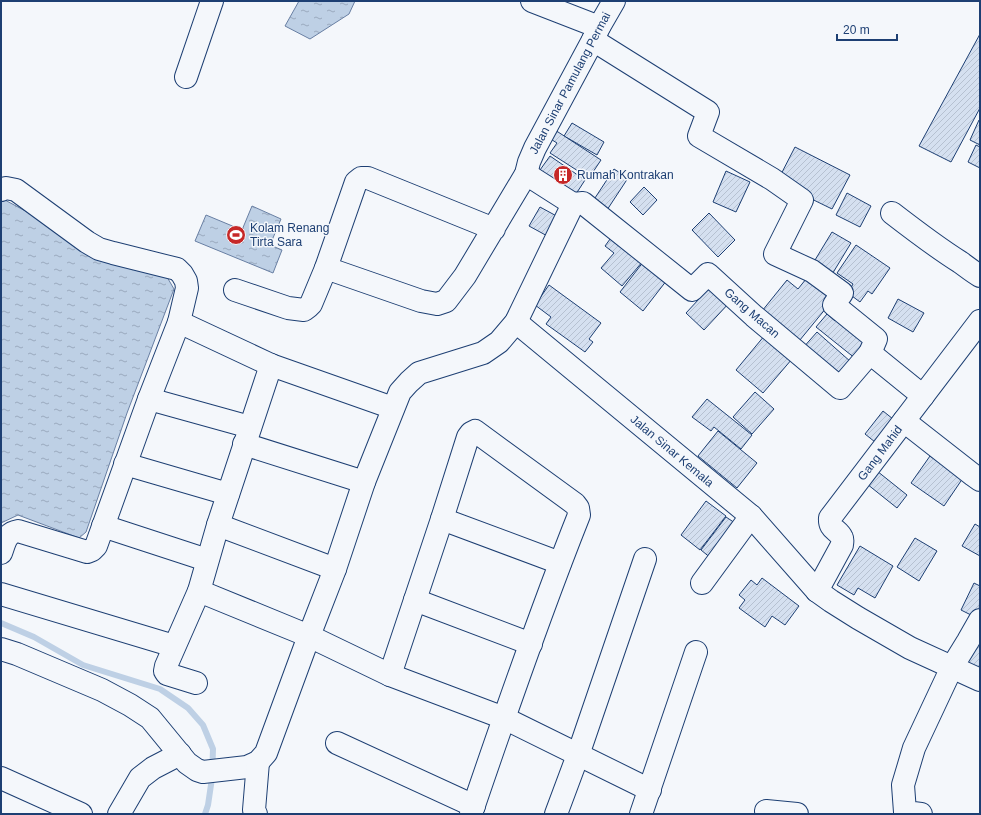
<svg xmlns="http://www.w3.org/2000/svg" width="981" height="815" viewBox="0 0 981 815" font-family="Helvetica,sans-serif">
  <defs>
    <pattern id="water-ripples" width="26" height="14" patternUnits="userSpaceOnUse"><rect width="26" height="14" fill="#bed0e5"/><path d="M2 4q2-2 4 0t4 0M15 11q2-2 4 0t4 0" fill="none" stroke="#9aaabe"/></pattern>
    <pattern id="building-hatch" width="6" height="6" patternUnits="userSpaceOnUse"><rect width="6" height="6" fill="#d5e0f0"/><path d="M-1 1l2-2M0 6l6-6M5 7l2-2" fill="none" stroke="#b6c1d1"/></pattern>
  </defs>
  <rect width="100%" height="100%" fill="#f4f7fb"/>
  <g fill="url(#water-ripples)" stroke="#687fa3">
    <polygon points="299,1 355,1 349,14 310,39 285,26"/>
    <polygon points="3,199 46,222 167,277 174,289 127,413 86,532 79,538 18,515 1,523 1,200"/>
    <polygon points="252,206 281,219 270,245 282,250 273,273 195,241 206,215 242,230"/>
  </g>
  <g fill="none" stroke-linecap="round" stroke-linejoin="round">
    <polyline stroke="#bed0e5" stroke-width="6" points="1,623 34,637 83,665 160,689 188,708 203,725 213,749 212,778 208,805 205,814"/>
  </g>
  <g fill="url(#building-hatch)" stroke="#1d3f73">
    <polygon points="980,34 980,108 951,162 919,146"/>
    <polygon points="979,120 980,121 980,145 970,140"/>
    <polygon points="572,123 604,142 597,155 564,136"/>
    <polygon points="555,130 601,160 589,178 550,153 557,143 549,138"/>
    <polygon points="976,145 980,147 980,168 968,162"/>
    <polygon points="795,147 850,175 832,209 777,182"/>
    <polygon points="550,156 585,180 576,194 540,170"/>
    <polygon points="614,169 628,178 607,210 593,201"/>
    <polygon points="726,171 750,182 736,212 713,202"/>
    <polygon points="644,187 657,200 643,215 630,202"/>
    <polygon points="847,193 871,206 860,227 836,215"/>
    <polygon points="540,207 562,219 551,238 529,226"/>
    <polygon points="709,213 735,240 718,257 692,230"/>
    <polygon points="832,232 851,243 831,276 812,265"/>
    <polygon points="613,235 643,261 622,286 601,268 614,253 605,246"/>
    <polygon points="856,245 890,268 872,294 868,291 860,302 848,293 853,284 837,273"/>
    <polygon points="644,261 667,280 643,311 620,292"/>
    <polygon points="810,274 836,296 795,346 758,316 787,280 798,289"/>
    <polygon points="549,285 601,323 589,339 593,342 585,352 546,324 551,317 535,305"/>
    <polygon points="712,285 730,302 704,330 686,313"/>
    <polygon points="898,299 924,313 913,332 888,318"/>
    <polygon points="827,314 835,321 840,314 872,340 856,359 816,327"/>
    <polygon points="817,332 851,362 836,379 802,349"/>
    <polygon points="765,335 792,359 763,393 736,370"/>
    <polygon points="755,392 774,409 752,434 733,417"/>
    <polygon points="707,399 752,435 741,449 714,427 711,431 692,417"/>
    <polygon points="883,411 898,423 880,446 865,434"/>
    <polygon points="718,431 757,463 737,488 698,456"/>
    <polygon points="930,456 963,478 944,506 911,483"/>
    <polygon points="877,471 907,495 897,508 867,484"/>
    <polygon points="706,501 726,516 700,550 681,535"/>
    <polygon points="726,517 738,525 712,559 701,550"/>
    <polygon points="975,524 980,527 980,556 962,546"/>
    <polygon points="915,538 937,551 919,581 897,567"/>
    <polygon points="860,546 893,566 875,598 858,588 854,595 837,585"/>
    <polygon points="762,578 799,606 785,625 772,616 765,627 739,608 745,600 739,595 751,580 757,585"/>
    <polygon points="974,583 980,586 979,619 961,610"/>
    <polygon points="980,634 980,671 964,661"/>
  </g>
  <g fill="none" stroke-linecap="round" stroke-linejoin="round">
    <g stroke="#1d3f73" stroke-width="24">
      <g id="minor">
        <polyline points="532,1 599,27"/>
        <polyline points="593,40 708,112 699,136 772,179 802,200 775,254 812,271 842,293 834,305 876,339 870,353"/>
        <polyline points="186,77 212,1"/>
        <polyline points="526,174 573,204"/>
        <path d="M1 190 6 188 16 190 87 242 99 249 113 253 177 269 182 274 186 281 187 288 179 322 149 399 96 546 92 550 87 552 18 531C6 533 5 542 1 553"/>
        <polyline points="573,204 583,203 692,290 708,274 754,316 840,388 870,353 923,396"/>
        <path d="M892 213C914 230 936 247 960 262 967 267 973 272 980 276"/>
        <polyline points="494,229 368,178 361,178 356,182 326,268 421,301 437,304 446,301 465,276 526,174 529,162 535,148 593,40 599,27 614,1"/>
        <polyline points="235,290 288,308 304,310 308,307 311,304 326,268"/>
        <polyline points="179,322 271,365 393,408"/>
        <polyline points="516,322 751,516 817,591 831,601 858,618 910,648 980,680"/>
        <polyline points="149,399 250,427"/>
        <polyline points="904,421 973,475 980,480"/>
        <polyline points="244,444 364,482"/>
        <polyline points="125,464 228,494"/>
        <polyline points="442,519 560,563"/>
        <polyline points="218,525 335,569"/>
        <polyline points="103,526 207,560"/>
        <polyline points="702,583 751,516"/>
        <polyline points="199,591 309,636 390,675 504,718 650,790"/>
        <path d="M817 591 842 545C842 543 843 540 842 538 838 529 829 530 830 518L980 321"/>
        <polyline points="1,594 174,646"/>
        <polyline points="415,600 531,644"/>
        <polyline points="1,649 17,654 102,690 130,705 150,718 187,763 197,770 203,772 247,767 258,762 266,753 309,636 335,569 364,482 400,392 409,382 419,373 483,353 499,342 516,322 573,204"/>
        <path d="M390 675 442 519 468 437 471 433 475 431 575 504 578 508 579 515C540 613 505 714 471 814"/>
        <polyline points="196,683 167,674 165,671 166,666 199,591 218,525 271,365"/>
        <polyline points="337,743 474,806"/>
        <polyline points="1,778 81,814"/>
        <polyline points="766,811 797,814"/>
        <polyline points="119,814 140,778 153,768 180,754"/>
        <polyline points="256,814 254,810 258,762"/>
        <polyline points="556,814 578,755 645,559"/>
        <polyline points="641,814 696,652"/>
        <polyline points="921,814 905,812 903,785 914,748 952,667 968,641 980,620"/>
      </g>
    </g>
    <use href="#minor" stroke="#f4f7fb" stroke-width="22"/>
  </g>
  <defs>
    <g id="building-disc" transform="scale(1)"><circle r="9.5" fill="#c62828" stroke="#f4f7fb"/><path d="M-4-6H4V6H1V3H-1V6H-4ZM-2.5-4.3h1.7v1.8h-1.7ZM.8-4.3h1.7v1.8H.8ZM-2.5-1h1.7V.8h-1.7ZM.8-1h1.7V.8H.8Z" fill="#fff"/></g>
    <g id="stadium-disc" transform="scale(1)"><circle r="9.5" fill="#c62828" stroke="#f4f7fb"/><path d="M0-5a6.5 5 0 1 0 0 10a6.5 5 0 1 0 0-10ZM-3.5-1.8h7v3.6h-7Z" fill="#fff"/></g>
  </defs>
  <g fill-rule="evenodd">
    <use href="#building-disc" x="563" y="175"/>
    <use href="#stadium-disc" x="236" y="235"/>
  </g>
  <g text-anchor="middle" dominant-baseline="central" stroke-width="3" stroke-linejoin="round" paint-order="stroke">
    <g font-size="12" fill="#1d3f73" stroke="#f4f7fb">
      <text transform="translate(570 83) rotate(-62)">Jalan Sinar Pamulang Permai</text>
      <text transform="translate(752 313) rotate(41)">Gang Macan</text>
      <text transform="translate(672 451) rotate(40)">Jalan Sinar Kemala</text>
      <text transform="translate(880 453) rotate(-53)">Gang Mahid</text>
    </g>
    <g font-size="12" fill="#1d3f73" stroke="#f4f7fb" text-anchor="start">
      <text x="577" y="175">Rumah Kontrakan</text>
      <text x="250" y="228">Kolam Renang<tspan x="250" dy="14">Tirta Sara</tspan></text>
    </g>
  </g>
  <rect width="981" height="815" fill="none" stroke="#1d3f73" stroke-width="4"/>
  <path d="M837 34v6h60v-6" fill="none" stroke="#1d3f73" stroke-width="2"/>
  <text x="843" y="34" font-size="12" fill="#1d3f73" stroke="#f4f7fb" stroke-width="3" paint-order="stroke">20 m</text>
</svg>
